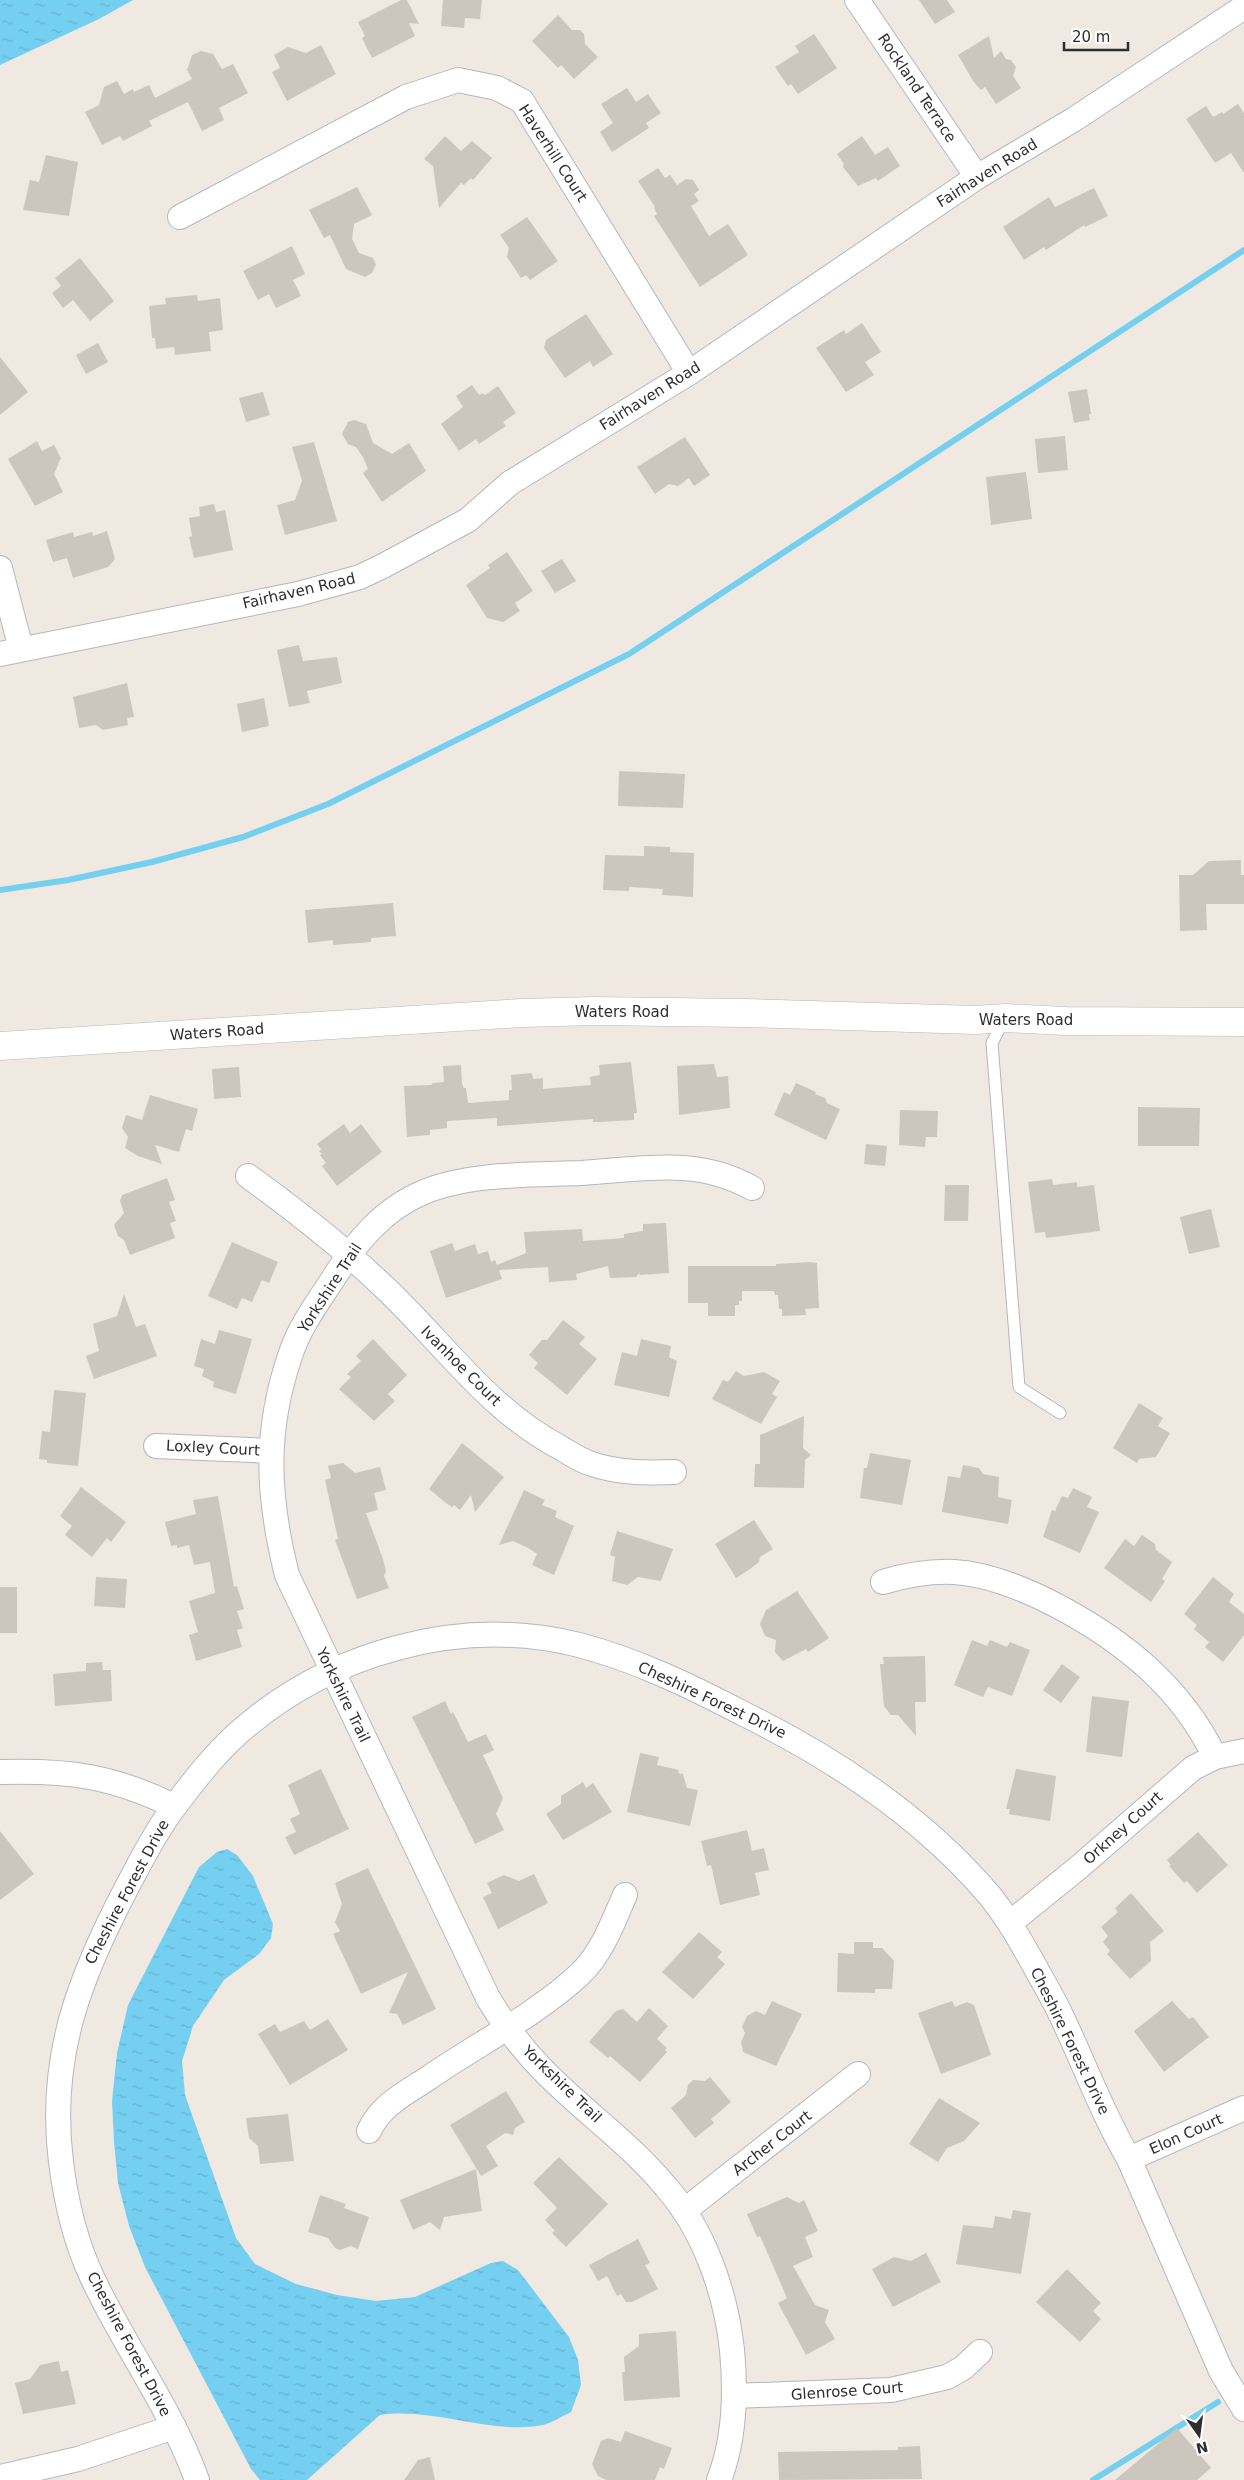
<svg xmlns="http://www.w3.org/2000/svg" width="1244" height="2480" viewBox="0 0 1244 2480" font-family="'DejaVu Sans',sans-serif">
  <defs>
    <pattern id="water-ripples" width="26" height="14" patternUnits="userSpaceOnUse" patternTransform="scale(1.25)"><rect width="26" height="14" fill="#75cff0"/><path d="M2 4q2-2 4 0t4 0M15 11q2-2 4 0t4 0" fill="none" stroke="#66b2ce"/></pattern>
  </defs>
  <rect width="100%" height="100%" fill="#efe9e1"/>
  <g fill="url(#water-ripples)">
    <polygon points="0,0 133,0 99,19 0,65"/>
    <path d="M227 1849 237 1855 253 1876 273 1924 271 1938 259 1954 224 1980 193 2026 182 2061 185 2095 236 2238 255 2264 296 2284 337 2295 376 2301 415 2297 491 2263 503 2261 518 2270 569 2337 578 2360 581 2385 571 2412C562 2416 552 2423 543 2425 489 2435 435 2407 380 2415L307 2480H260L251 2469 145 2267 129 2226 118 2183 114 2142 112 2101 117 2053 128 2005 199 1867 217 1852Z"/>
  </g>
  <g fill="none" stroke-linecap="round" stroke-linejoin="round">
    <g stroke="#75cff0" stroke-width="6">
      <polyline points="0,890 68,880 152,862 243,837 328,804 629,654 1244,250"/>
      <polyline points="1093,2480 1218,2402"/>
    </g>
  </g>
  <g fill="#cbc7bf">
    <polygon points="401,0 407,0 419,24 409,23 415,36 372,58 362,38 365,36 358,22"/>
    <polygon points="443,0 482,0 480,19 465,18 464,28 441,26"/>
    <polygon points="919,0 947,0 955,12 935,24"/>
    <polygon points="558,15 572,30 580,30 584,34 585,44 598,57 574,79 561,65 558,68 532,41"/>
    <polygon points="814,34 837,68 798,94 791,84 788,86 775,67 799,52 795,46"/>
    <polygon points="989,36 994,58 1001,51 1006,59 1011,60 1016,67 1013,76 1021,88 996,104 985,87 981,90 973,81 958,55"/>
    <polygon points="321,45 336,74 287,101 272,72 280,68 274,55 288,47 306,53"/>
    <polygon points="201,51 213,54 222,69 233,64 248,93 219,108 224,120 202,131 188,102 149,121 152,126 123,141 120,136 102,145 85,112 99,105 104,87 117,81 124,94 133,89 134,92 149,85 155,98 192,79 187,70 192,55"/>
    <polygon points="627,88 636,102 648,94 661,113 646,123 649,128 612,152 600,132 613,123 601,104"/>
    <polygon points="1238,104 1244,113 1244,173 1231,153 1215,163 1186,119 1206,106 1213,117 1222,112 1223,114"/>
    <polygon points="445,136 461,151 472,141 492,158 473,180 471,178 464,185 461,183 439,208 433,166 424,159"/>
    <polygon points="862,136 875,155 888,147 900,166 878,181 876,178 858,186 843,167 844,164 837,154"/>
    <polygon points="46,155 78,162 69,216 23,210 30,180 39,182"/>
    <polygon points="658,168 665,178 670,175 677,185 686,179 693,180 699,190 694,194 699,201 691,206 709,236 728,224 748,255 700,287 654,216 657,214 654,208 655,207 638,181"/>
    <polygon points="357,187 372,215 354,224 352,239 359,253 373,258 376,264 372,273 365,277 346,269 330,235 324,238 309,210"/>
    <polygon points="1094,188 1108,216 1085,227 1084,225 1046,250 1044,247 1024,260 1003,227 1049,197 1055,207"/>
    <polygon points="527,217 558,261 530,280 526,275 521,278 507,257 509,248 500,235"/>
    <polygon points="292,246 305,274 293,280 301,296 276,308 269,294 258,300 243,271"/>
    <polygon points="80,258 114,301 90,321 73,300 63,308 52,293 61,286 55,278"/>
    <polygon points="197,295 198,301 220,298 223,330 209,332 211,351 175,355 174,347 156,349 155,338 152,338 149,306 166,304 165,298"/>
    <polygon points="586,314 613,354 593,367 590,361 565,378 544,348 546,340"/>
    <polygon points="862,323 881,352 865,362 874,375 846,392 816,348 844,330 846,334"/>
    <polygon points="98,343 108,362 86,374 76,355"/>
    <polygon points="0,357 28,392 0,415"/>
    <polygon points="472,385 479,395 483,393 485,395 498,386 516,413 503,422 506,426 479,444 476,439 459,451 441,424 463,407 456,396"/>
    <polygon points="1087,389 1091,414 1089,414 1090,420 1074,423 1068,392"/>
    <polygon points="263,392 270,415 246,422 239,398"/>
    <polygon points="354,420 366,424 373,443 392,454 409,443 426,471 382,502 363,473 368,469 363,457 356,447 348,444 342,434 348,422"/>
    <polygon points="1065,436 1068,470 1038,473 1035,439"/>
    <polygon points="685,437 710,475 694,486 689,478 678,486 669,484 655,494 637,467"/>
    <polygon points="37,441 42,451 54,445 61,458 54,474 63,492 35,506 8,459"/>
    <polygon points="314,442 337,521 285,535 277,505 295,500 302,481 292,447"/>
    <polygon points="1026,472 1032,519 991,525 986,477"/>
    <polygon points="214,504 216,512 225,510 233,550 194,558 189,537 192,536 189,518 200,516 199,507"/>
    <polygon points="107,531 115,559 108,567 73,578 67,558 53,562 46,540 73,532 74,537 92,532 93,536"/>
    <polygon points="507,552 533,591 515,603 520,611 503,622 487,618 466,585 490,568 488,565"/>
    <polygon points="562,559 576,581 555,593 541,571"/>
    <polygon points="299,645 303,661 337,657 342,683 307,691 310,703 289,707 277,650"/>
    <polygon points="127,683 134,717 127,718 128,725 103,730 96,725 79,728 73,697"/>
    <polygon points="264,698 269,726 242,732 237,704"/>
    <polygon points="619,771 685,774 683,808 618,806"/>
    <polygon points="644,846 670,847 670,852 694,853 693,897 662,895 663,889 629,887 629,891 603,890 605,855 644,856"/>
    <polygon points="1241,860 1241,875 1244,875 1244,904 1206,904 1207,930 1180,931 1179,875 1193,875 1209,861"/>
    <polygon points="393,903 396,936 371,938 371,942 333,945 333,940 308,943 305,910"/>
    <polygon points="631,1062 637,1113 634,1113 634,1120 599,1122 593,1122 593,1119 497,1126 497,1118 447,1121 447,1128 430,1130 430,1135 407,1137 404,1086 431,1085 433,1083 444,1082 443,1066 461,1065 462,1084 464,1088 466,1088 468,1103 509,1100 509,1090 512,1090 511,1075 532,1073 533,1079 543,1078 543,1089 591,1085 590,1077 600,1075 599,1065"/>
    <polygon points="714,1064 717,1077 728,1076 730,1108 679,1115 677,1066"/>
    <polygon points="239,1067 241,1097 214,1099 212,1069"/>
    <polygon points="796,1083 816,1092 815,1094 825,1098 827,1103 840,1109 826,1140 774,1115 784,1092 790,1095"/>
    <polygon points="150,1095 198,1109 192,1131 186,1129 179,1152 155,1145 162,1164 138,1156 125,1148 128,1137 122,1128 126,1115 142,1120"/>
    <polygon points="1138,1107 1200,1108 1199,1146 1138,1146"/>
    <polygon points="900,1110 938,1111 937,1137 926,1137 925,1147 899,1145"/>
    <polygon points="344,1124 350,1133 361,1124 382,1152 337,1186 322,1166 326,1163 320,1155 322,1154 319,1151 321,1149 317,1144"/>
    <polygon points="866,1144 887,1146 885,1166 864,1164"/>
    <polygon points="167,1178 175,1200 169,1202 176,1221 170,1223 175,1238 130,1255 124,1240 118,1236 114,1225 124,1213 120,1201 122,1195"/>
    <polygon points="1052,1179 1053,1185 1077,1182 1077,1187 1094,1185 1100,1231 1046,1238 1045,1232 1035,1233 1028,1182"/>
    <polygon points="945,1185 969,1185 968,1221 944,1221"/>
    <polygon points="1211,1209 1220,1247 1189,1254 1180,1217"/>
    <polygon points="666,1223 669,1273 639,1275 640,1272 636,1277 610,1278 608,1266 576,1274 577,1280 549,1282 548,1267 499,1270 502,1279 446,1298 430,1251 452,1243 455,1251 475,1244 478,1254 488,1251 491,1262 495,1260 497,1265 526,1253 524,1232 582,1229 583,1241 624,1238 624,1234 643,1231 643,1224"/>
    <polygon points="232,1242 278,1262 269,1283 262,1280 252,1302 242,1298 237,1309 208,1296"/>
    <polygon points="810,1262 817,1263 819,1308 805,1309 806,1315 782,1316 782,1309 779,1309 778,1295 775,1295 774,1291 742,1291 742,1301 739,1301 739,1305 735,1305 735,1316 708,1316 708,1303 688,1303 688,1266 776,1266 776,1264"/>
    <polygon points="124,1294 136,1327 145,1324 157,1356 94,1379 86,1356 99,1351 93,1324 117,1316"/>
    <polygon points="563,1320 585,1337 579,1344 597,1359 567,1395 534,1368 538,1363 529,1355 542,1340 547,1340"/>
    <polygon points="219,1330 252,1339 236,1394 213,1387 214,1382 202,1376 204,1369 194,1366 201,1339 215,1344"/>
    <polygon points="373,1339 407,1375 388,1394 395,1401 374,1421 339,1389 351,1377 347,1374 361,1361 356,1356"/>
    <polygon points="641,1339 671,1346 669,1357 677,1361 669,1397 614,1385 622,1352 637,1356"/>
    <polygon points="736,1371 744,1376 764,1372 780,1381 772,1394 777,1397 761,1424 712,1399 723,1380 728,1382"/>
    <polygon points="54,1390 86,1393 78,1466 47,1463 47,1460 39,1459 42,1431 50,1432"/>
    <polygon points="1139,1403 1163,1418 1158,1426 1170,1433 1156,1457 1139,1459 1137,1463 1113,1448"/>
    <polygon points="804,1416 803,1448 811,1455 805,1460 804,1488 754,1487 755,1464 760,1464 760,1435"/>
    <polygon points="462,1443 504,1477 475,1512 471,1495 460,1510 454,1505 452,1507 446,1503 429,1489"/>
    <polygon points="870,1453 911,1460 902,1505 860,1498 864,1468 867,1468"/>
    <polygon points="343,1463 355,1473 380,1467 386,1490 374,1493 378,1510 366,1513 383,1559 386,1571 384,1576 389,1588 357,1599 335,1540 338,1539 325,1480 331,1478 328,1466"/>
    <polygon points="963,1465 979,1468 983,1474 999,1477 998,1497 1012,1500 1008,1524 942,1512 948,1476 960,1478"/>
    <polygon points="81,1487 126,1522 111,1542 107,1538 92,1557 65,1535 72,1526 60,1516"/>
    <polygon points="1073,1488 1092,1497 1087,1507 1099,1512 1080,1553 1043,1537 1052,1510 1055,1511 1062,1496 1068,1498"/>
    <polygon points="524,1490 545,1500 542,1505 557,1511 555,1517 574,1526 554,1575 532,1565 537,1554 530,1549 513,1541 499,1545"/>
    <polygon points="218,1496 234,1587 237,1586 244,1609 237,1611 243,1628 237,1630 242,1647 196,1661 189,1635 198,1632 189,1601 215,1593 210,1562 194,1565 189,1545 177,1548 177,1545 171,1546 165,1522 196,1514 193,1500"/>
    <polygon points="754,1520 773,1549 760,1557 759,1562 750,1569 736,1578 715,1544"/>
    <polygon points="617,1531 673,1549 661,1581 638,1577 627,1585 612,1581 615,1557 610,1555"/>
    <polygon points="1142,1535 1155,1544 1156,1550 1172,1562 1162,1579 1165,1581 1151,1602 1104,1568 1125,1539 1134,1546"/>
    <polygon points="96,1577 127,1579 125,1608 94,1606"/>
    <polygon points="1213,1577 1234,1594 1229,1602 1244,1614 1244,1635 1223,1662 1205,1647 1209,1642 1194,1629 1197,1625 1184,1614"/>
    <rect x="0" y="1587" width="17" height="46"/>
    <polygon points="797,1591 829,1638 808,1652 806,1649 783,1661 775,1652 776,1640 765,1636 760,1624 766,1610"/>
    <polygon points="972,1640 987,1646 990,1640 1007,1647 1010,1642 1030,1650 1012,1696 988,1687 983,1697 954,1685"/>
    <polygon points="925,1656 926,1702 915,1702 916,1736 898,1715 891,1715 884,1706 880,1664 884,1664 883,1657"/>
    <polygon points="102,1662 103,1670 111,1670 112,1701 55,1706 53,1674 86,1671 86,1663"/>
    <polygon points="1062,1664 1080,1677 1061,1703 1043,1690"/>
    <polygon points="1092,1696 1129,1701 1122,1757 1086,1752"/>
    <polygon points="445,1701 451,1714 453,1712 468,1742 486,1734 494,1750 483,1755 503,1798 496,1814 504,1830 475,1844 412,1717"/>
    <polygon points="640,1753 659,1757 657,1765 679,1770 678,1773 683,1774 687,1788 698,1790 690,1826 627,1812"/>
    <polygon points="321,1769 349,1829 294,1855 285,1837 296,1832 290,1819 300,1814 288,1785"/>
    <polygon points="1016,1769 1056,1776 1050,1821 1009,1814 1010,1809 1006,1809"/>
    <polygon points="583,1782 586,1788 593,1783 612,1812 563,1840 546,1814 561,1804 561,1796"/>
    <polygon points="747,1830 752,1851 764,1848 769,1870 755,1873 760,1895 720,1905 711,1865 707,1866 701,1841"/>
    <polygon points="0,1831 34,1874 0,1900"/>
    <polygon points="1198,1832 1228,1865 1197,1893 1187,1881 1184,1883 1169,1866 1171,1865 1167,1860"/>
    <polygon points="368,1868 436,2009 403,2025 397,2014 389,2013 408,1972 361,1994 333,1934 340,1931 335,1922 342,1904 335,1883"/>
    <polygon points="534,1874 548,1903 498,1929 483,1897 492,1893 487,1883 504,1875 519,1881"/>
    <polygon points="1131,1893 1164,1931 1150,1942 1151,1961 1130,1979 1107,1954 1110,1951 1103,1942 1108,1936 1101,1927 1118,1912 1115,1908"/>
    <polygon points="699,1932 722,1952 717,1957 725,1964 693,1999 662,1972"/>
    <polygon points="854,1942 873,1942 873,1948 882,1948 894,1961 892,1989 875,1989 875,1993 837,1992 838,1953 854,1954"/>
    <polygon points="772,2001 802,2014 776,2066 743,2052 741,2042 745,2033 742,2027 747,2016 756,2011 765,2015"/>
    <polygon points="952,2001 955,2007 967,2002 974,2005 991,2055 941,2074 918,2013"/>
    <polygon points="1172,2001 1189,2019 1193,2017 1209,2037 1164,2072 1134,2031"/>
    <polygon points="649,2008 668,2026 657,2039 667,2048 665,2050 667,2052 640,2082 610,2056 608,2058 589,2042 616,2011 623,2009 637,2022"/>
    <polygon points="328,2019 348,2050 290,2085 258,2034 275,2024 280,2032 304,2021 310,2030"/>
    <polygon points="710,2077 731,2102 711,2119 714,2123 695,2138 671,2108 686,2095 688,2085 693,2080 705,2081"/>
    <polygon points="506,2091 525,2122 515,2128 513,2135 505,2133 486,2146 498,2166 481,2176 450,2125"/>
    <polygon points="939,2098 980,2123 964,2141 947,2148 938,2162 909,2144"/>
    <polygon points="288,2114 294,2161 260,2164 258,2146 249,2138 246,2118"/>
    <polygon points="559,2157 608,2204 566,2247 552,2233 555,2231 545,2220 557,2208 533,2183"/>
    <polygon points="476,2169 482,2211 444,2217 440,2230 430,2222 413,2230 400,2200"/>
    <polygon points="320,2195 346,2204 344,2208 369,2217 358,2249 351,2246 340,2250 335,2248 328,2238 308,2232"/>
    <polygon points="787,2197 799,2203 804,2200 818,2231 805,2237 813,2257 793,2266 815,2305 829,2310 825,2322 835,2339 806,2355 778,2303 787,2298 760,2236 757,2237 747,2214"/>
    <polygon points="1013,2210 1031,2213 1021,2274 956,2264 963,2225 993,2228 995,2216 1011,2219"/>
    <polygon points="638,2239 650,2263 645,2265 658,2289 632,2302 626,2302 621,2294 617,2296 607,2276 598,2281 589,2265"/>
    <polygon points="926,2253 941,2282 893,2307 872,2269 894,2257 911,2261"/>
    <polygon points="1067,2269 1101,2303 1093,2311 1101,2319 1080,2342 1036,2302"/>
    <polygon points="676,2331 680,2397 624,2401 622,2372 625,2372 624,2357 639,2346 639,2334"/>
    <polygon points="59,2361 61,2372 68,2370 76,2404 23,2414 15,2383 30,2379 40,2365"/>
    <polygon points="1177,2428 1211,2468 1197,2480 1115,2480"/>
    <polygon points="625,2431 672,2448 664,2469 660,2467 655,2480 606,2480 598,2476 592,2464 601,2441 608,2438 621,2442"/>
    <polygon points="920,2446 922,2479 779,2480 778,2452 898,2450 898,2447"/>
    <polygon points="430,2457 435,2480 404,2480 418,2460"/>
  </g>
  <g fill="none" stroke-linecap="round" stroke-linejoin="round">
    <g stroke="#b4b7c1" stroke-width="13">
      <polyline id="lane" points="1004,1020 992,1043 1019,1387 1060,1413"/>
    </g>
    <g stroke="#b4b7c1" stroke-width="26">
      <g id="street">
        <polyline points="857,0 977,177"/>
        <polyline points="180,217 406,97 458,80 497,88 522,101 689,373"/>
        <polyline points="0,568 21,649"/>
        <polyline points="0,654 298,594 360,577 383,566 468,520 510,483 689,373 977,177 1073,120 1244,7"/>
        <path d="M248 1176C295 1210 341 1246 383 1286 442 1341 488 1410 561 1448 571 1454 581 1461 592 1464 618 1473 646 1473 674 1472"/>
        <polyline points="156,1446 271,1451"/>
        <path d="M883 1582C906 1575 929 1571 954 1572 1017 1576 1103 1627 1149 1669 1176 1694 1199 1724 1215 1757"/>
        <path d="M0 1772C69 1770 112 1776 174 1806"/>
        <polyline points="1010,1923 1078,1868 1193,1768 1215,1757 1244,1751"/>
        <path d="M369 2131C380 2106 404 2094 427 2079 477 2044 535 2016 580 1974 602 1953 613 1922 625 1895"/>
        <polyline points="1129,2159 1244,2108"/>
        <polyline points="684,2211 858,2074"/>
        <polyline points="734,2396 891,2390 947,2377 963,2368 980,2352"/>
        <polyline points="0,2477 78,2459 174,2427"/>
        <path d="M197 2480C171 2408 124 2346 92 2277 75 2241 66 2202 61 2162 48 2058 79 1978 127 1887 141 1861 154 1834 172 1810 192 1783 212 1757 237 1734 328 1653 459 1615 579 1645 637 1660 692 1687 744 1714 835 1759 924 1818 990 1896 1007 1917 1020 1940 1033 1963 1042 1980 1053 1998 1061 2015 1084 2063 1102 2113 1129 2159L1221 2371 1244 2409"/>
        <path d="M719 2480C735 2439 736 2392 732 2350 726 2293 704 2230 666 2187 629 2142 580 2109 540 2067 520 2046 503 2023 488 1998L287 1575C267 1495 264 1431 291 1353 300 1326 318 1302 333 1279 356 1242 383 1209 424 1192 470 1173 533 1175 582 1173 643 1169 697 1157 752 1188"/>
      </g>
    </g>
    <g stroke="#b4b7c1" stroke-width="29">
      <polyline id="secondary" points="0,1046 522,1013 594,1011 745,1013 975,1020 1005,1018 1065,1021 1244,1022"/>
    </g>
    <use href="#lane" stroke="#fff" stroke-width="11"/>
    <use href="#street" stroke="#fff" stroke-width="24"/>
    <use href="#secondary" stroke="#fff" stroke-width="28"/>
  </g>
  <g text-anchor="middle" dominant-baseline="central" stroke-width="4" stroke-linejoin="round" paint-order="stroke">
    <g font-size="15" fill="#2e2e2e" stroke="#fff">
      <text transform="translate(917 88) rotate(56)">Rockland Terrace</text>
      <text transform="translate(553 153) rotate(57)">Haverhill Court</text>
      <text transform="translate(987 173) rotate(-32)">Fairhaven Road</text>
      <text transform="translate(650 396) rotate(-32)">Fairhaven Road</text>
      <text transform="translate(299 591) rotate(-13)">Fairhaven Road</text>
      <text x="622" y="1012">Waters Road</text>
      <text x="1026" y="1020">Waters Road</text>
      <text transform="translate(217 1032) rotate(-4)">Waters Road</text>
      <text transform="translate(330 1288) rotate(-57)">Yorkshire Trail</text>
      <text transform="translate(461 1366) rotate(45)">Ivanhoe Court</text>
      <text transform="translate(213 1448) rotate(3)">Loxley Court</text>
      <text transform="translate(343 1695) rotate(64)">Yorkshire Trail</text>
      <text transform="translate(712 1700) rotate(25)">Cheshire Forest Drive</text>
      <text transform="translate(1123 1828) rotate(-42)">Orkney Court</text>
      <text transform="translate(127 1892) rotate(-62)">Cheshire Forest Drive</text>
      <text transform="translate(1070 2041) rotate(64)">Cheshire Forest Drive</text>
      <text transform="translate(562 2084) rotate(44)">Yorkshire Trail</text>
      <text transform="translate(1186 2134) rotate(-24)">Elon Court</text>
      <text transform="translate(772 2143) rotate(-38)">Archer Court</text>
      <text transform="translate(129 2344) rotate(62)">Cheshire Forest Drive</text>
      <text transform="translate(847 2391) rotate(-4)">Glenrose Court</text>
    </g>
  </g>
  <g transform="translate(1199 2435) rotate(166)" stroke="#ffffff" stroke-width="4" paint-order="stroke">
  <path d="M0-4L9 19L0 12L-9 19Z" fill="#2e2e2e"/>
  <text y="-8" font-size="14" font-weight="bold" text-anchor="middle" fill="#2e2e2e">N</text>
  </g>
  <path d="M1064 42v8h64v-8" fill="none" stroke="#2e2e2e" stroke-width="2.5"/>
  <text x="1072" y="42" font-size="15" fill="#2e2e2e" stroke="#ffffff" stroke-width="4" paint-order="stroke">20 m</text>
</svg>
